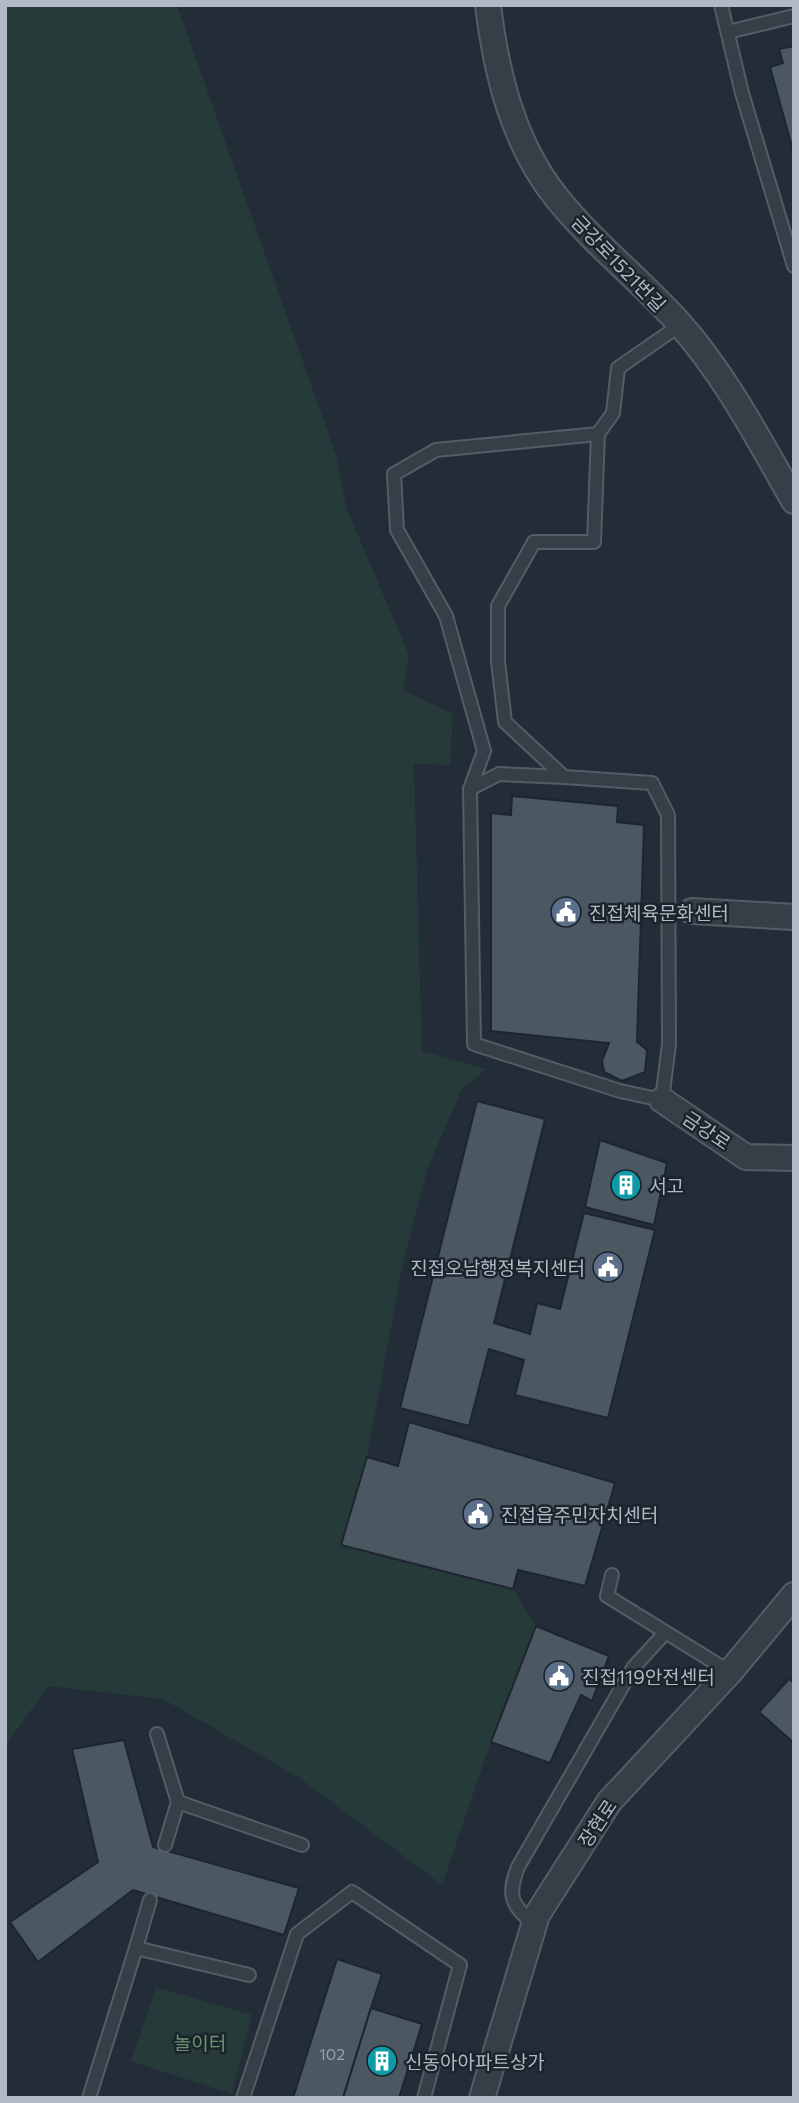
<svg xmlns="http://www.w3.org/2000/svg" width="799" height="2103" viewBox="0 0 799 2103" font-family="Commissioner,'Noto Sans KR',sans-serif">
  <rect width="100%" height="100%" fill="#232d37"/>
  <g fill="#253a39">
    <polygon points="5,5 177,5 337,458 346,507 409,655 403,690 453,714 450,765 414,764 422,1051 486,1069 462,1089 428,1167 402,1268 367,1457 341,1545 513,1589 536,1626 491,1742 442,1885 298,1777 163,1699 48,1686 5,1747"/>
    <polygon points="156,1987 252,2015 232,2094 131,2061"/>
  </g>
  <g fill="#4b5862" stroke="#1d262e" stroke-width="2">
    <polygon points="794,46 794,154 770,67 783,63 779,49"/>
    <polygon points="512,796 618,806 617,822 644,825 637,1042 647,1050 645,1072 622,1081 604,1072 602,1061 609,1043 491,1031 491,813 511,815"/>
    <polygon points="477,1101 545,1119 494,1323 530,1334 537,1303 560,1309 584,1213 655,1230 608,1418 515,1395 524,1360 489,1349 469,1426 400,1408"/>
    <polygon points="600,1140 667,1163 654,1225 585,1207"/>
    <polygon points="409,1422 615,1483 585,1586 518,1570 513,1589 341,1545 367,1457 398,1466"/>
    <polygon points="536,1626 609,1656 592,1701 581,1695 550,1763 491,1742"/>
    <polygon points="789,1679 794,1683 794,1743 759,1712"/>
    <polygon points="124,1740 153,1847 299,1888 284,1935 133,1890 38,1962 10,1922 98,1862 72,1749"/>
    <polygon points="337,1959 382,1974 371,2008 343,2098 293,2098"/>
    <polygon points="371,2008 422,2024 399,2098 343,2098"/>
  </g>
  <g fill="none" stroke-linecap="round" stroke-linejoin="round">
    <g stroke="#545d65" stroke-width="16">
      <g id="lane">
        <polyline points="721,5 742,93 794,266"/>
        <polyline points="728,32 794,16"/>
        <polygon points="598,434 594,542 534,542 498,606 498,661 505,722 564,777 652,783 668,815 669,1044 662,1100 620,1091 474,1044 470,789 484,751 446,616 397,530 394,474 436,450"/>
        <polyline points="598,434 613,413 618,368 680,325"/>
        <polyline points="470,789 499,774 564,777"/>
        <polyline points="612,1575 607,1596 730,1672"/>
        <polyline points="157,1734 178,1802 165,1845"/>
        <polyline points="178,1802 302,1845"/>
        <path d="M534 1925C511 1904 507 1896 518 1867L633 1668 664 1634"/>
        <polyline points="136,1948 150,1900"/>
        <polyline points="89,2098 136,1948 249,1975"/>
        <polyline points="243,2098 297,1934 352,1892 460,1965 424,2098"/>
      </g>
    </g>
    <g stroke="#545d65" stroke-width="28">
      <g id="street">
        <path d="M488 5C496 72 513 144 557 198 593 243 640 280 679 323 726 376 759 440 794 501"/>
        <polyline points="692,911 794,917"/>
        <polyline points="662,1100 746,1157 794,1158"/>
        <polyline points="482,2098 537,1915 609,1802 730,1672 794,1595"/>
      </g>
    </g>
    <use href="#lane" stroke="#363f47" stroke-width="12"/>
    <use href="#street" stroke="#363f47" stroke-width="24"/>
  </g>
  <defs>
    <g id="civic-disc" transform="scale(1.575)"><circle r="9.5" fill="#5c6f8a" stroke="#1b242c"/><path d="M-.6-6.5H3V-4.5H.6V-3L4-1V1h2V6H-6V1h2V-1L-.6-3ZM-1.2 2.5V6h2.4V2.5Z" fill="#fff"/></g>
    <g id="building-disc" transform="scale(1.575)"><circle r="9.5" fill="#0f9aa8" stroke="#1b242c"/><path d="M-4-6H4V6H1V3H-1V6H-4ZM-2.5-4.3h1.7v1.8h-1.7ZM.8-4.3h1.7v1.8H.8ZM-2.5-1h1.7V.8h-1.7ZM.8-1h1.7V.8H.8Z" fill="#fff"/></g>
  </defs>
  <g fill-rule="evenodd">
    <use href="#civic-disc" x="566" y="912"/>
    <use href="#building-disc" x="626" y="1185"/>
    <use href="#civic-disc" x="608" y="1267"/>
    <use href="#civic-disc" x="478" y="1514"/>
    <use href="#civic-disc" x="559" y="1676"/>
    <use href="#building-disc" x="382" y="2061"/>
  </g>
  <g text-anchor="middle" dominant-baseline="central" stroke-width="5" stroke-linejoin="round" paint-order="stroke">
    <g font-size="16" fill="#98a2ac">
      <text x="332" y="2053">102</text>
    </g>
    <g font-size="19" fill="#b1bac4" stroke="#1b242c">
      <text transform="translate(619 263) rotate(46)">금강로1521번길</text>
      <text transform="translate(707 1130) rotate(34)">금강로</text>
      <text transform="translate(597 1823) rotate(-56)">장현로</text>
    </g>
    <g font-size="19" fill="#b1bac4" stroke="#1b242c" text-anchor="start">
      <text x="589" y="912">진접체육문화센터</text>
      <text x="649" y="1185">서고</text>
      <text x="585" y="1267" text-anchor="end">진접오남행정복지센터</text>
      <text x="501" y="1514">진접읍주민자치센터</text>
      <text x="582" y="1676">진접119안전센터</text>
      <text x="405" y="2061">신동아아파트상가</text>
    </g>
    <g font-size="19" fill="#6a936f" stroke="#1b242c">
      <text x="200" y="2042">놀이터</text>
    </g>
  </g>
  <rect width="799" height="2103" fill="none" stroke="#b1bac4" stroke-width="14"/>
</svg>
